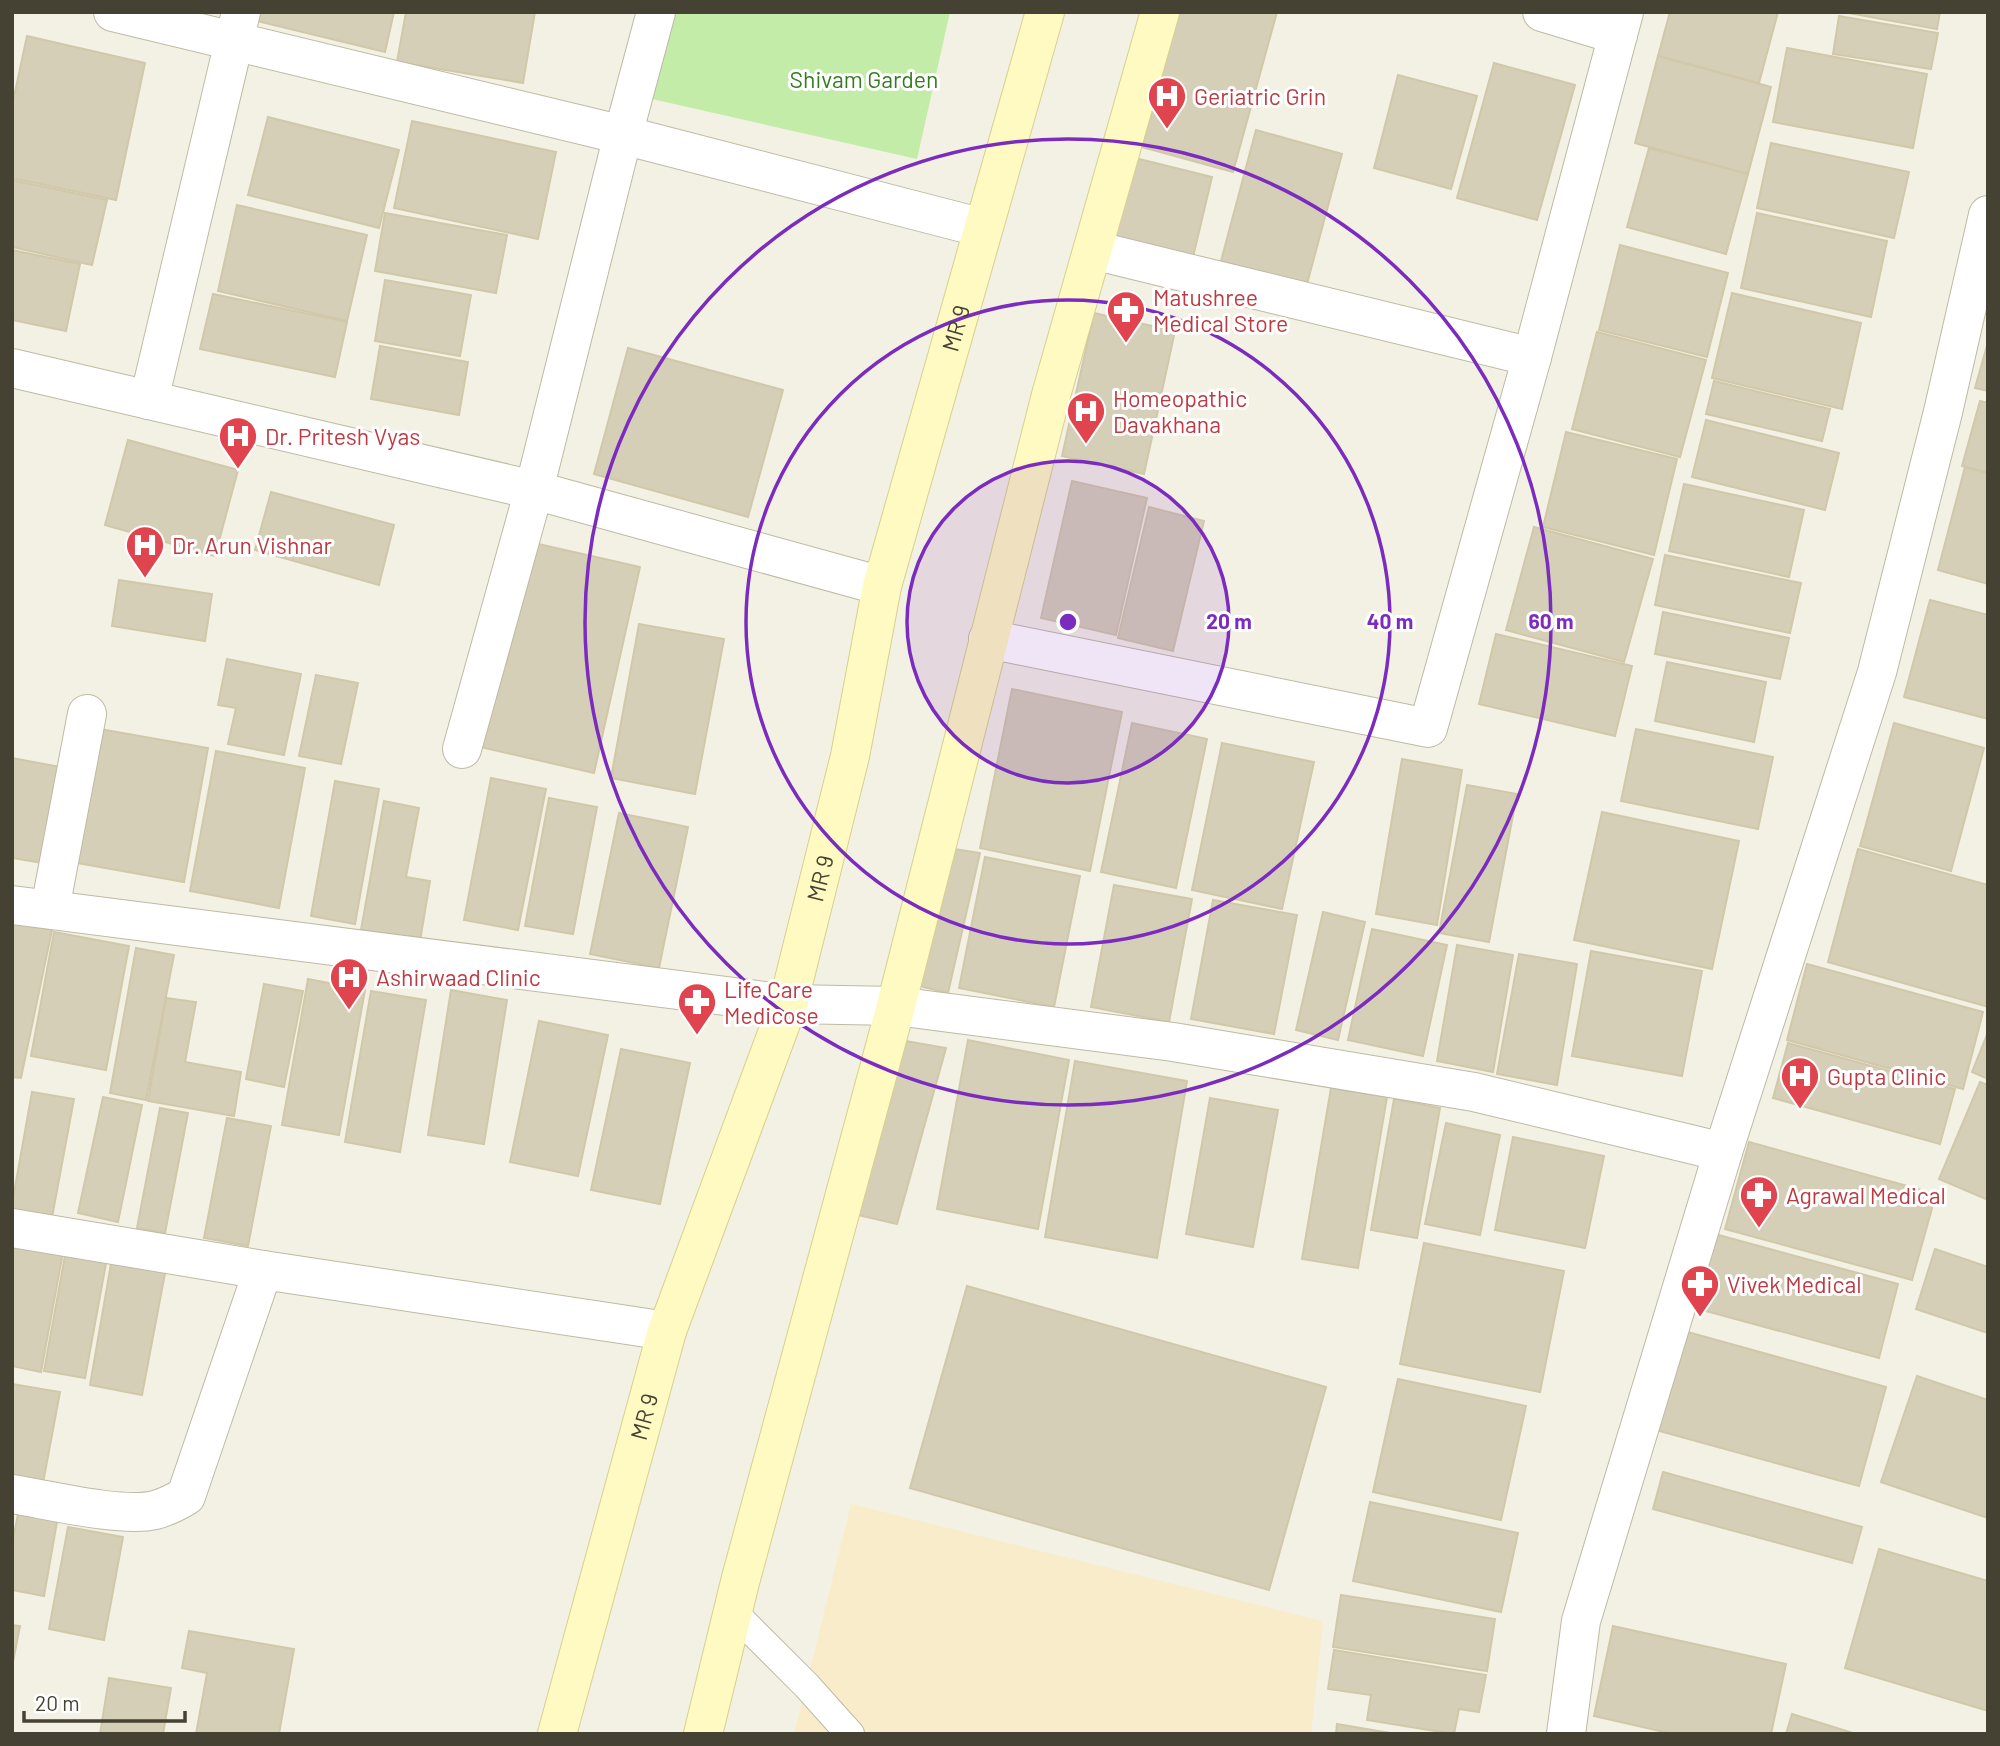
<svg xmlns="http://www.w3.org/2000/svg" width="2000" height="1746" viewBox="0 0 2000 1746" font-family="Barlow,sans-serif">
  <rect width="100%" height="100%" fill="#f3f1e3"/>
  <polygon fill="#f8eccb" points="851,1504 1323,1621 1311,1734 794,1734"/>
  <polygon fill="#c2eca7" points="672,12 950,12 917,159 652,99"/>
  <g fill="#d5cfb7" stroke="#d1c8aa" stroke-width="2">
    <polygon points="251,12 394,12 385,52 249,19"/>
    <polygon points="406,12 535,12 523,83 397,62"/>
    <polygon points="1179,12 1277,12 1233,172 1142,147"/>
    <polygon points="1670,12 1778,12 1759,83 1658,56"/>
    <polygon points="1843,12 1940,12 1937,29"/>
    <polygon points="1839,16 1938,33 1931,69 1833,54"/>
    <polygon points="27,36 145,63 116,200 12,178 12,106"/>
    <polygon points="1787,48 1927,74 1913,148 1773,122"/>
    <polygon points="1658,56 1771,87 1748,174 1635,143"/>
    <polygon points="1494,63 1575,85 1537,220 1457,198"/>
    <polygon points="1398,75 1477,96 1451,189 1374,168"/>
    <polygon points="268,117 399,150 379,228 248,195"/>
    <polygon points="412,121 556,152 538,239 394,208"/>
    <polygon points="1256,130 1342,154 1307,284 1221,261"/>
    <polygon points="1771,143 1909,172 1894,238 1757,208"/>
    <polygon points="1649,148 1748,174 1726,254 1627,227"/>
    <polygon points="1127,156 1212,177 1193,257 1108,236"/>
    <polygon points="12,180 107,200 92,265 12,247"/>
    <polygon points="237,205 367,235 347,321 218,291"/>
    <polygon points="385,213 507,235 496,293 375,271"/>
    <polygon points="1757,213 1887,241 1871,317 1741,288"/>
    <polygon points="1620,245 1728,273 1707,357 1599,330"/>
    <polygon points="12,250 80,264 66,331 12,320"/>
    <polygon points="385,280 471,295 460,356 375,341"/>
    <polygon points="1732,293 1861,323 1842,409 1712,378"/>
    <polygon points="213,294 347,322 335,377 200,349"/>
    <polygon points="1094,313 1175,331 1144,474 1062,456"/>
    <polygon points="1597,332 1706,360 1680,457 1572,429"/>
    <polygon points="1988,342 1988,391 1975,388"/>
    <polygon points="380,346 468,362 459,415 371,399"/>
    <polygon points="628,348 783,390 748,517 594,474"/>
    <polygon points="1714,381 1830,409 1822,441 1706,414"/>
    <polygon points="1980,401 1988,403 1988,473 1962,466"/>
    <polygon points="1706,420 1839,453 1825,510 1692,477"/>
    <polygon points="1566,432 1677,459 1654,555 1543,527"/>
    <polygon points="128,440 238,470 215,556 105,525"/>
    <polygon points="1965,467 1988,473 1988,584 1938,570"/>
    <polygon points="1072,481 1147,498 1116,635 1041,618"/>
    <polygon points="1684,484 1804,510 1789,577 1669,551"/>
    <polygon points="271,492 394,525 379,585 255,550"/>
    <polygon points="1149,507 1204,521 1173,651 1118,638"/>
    <polygon points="1534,527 1653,559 1624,662 1506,630"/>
    <polygon points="534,543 640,567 594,773 476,746 494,662 506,665"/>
    <polygon points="1665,555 1801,583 1790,633 1655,605"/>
    <polygon points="119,580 212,594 205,641 112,626"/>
    <polygon points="1930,600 1988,615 1988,719 1904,697"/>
    <polygon points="1663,612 1789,638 1780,679 1655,654"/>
    <polygon points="639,624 724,639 695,794 611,778"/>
    <polygon points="1496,634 1632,666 1615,736 1479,704"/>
    <polygon points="227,659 301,674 284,755 228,744 236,708 218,705"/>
    <polygon points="1667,662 1766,682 1754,742 1655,721"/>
    <polygon points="316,675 358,683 341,764 299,756"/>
    <polygon points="1012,689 1122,712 1090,871 980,848"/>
    <polygon points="1132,723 1207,739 1176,888 1101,872"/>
    <polygon points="1894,723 1984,748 1951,871 1860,846"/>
    <polygon points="100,729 208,748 184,882 77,863"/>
    <polygon points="1636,729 1773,757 1758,829 1621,801"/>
    <polygon points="1222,743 1314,762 1282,909 1192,890"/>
    <polygon points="216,751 305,768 279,908 190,891"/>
    <polygon points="12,758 71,769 55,865 12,858"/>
    <polygon points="1402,759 1462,770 1437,925 1376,914"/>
    <polygon points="491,778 546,789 518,930 464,920"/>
    <polygon points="335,781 379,789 355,924 311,916"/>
    <polygon points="1467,785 1517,794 1489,942 1439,933"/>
    <polygon points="549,798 597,807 573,934 525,926"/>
    <polygon points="384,801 419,808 406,877 430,881 420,941 361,930"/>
    <polygon points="1602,812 1739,841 1712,969 1574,940"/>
    <polygon points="619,813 688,827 659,968 590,954"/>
    <polygon points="948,848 980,853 948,993 915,985"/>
    <polygon points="1858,849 1988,885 1988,995 1985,1006 1828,962"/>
    <polygon points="985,857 1080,876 1054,1007 959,988"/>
    <polygon points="1114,885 1192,899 1169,1022 1091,1007"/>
    <polygon points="1213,900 1297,915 1274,1034 1191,1019"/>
    <polygon points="1323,912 1365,922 1338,1040 1296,1030"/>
    <polygon points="12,922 52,930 21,1078 12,1077"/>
    <polygon points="1372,929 1447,945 1423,1056 1348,1040"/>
    <polygon points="54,932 129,946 106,1070 31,1056"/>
    <polygon points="1457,945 1513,955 1493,1072 1437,1061"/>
    <polygon points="136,948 174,955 146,1100 110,1093"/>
    <polygon points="1591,951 1702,971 1682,1076 1572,1056"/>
    <polygon points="1519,954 1577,964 1557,1085 1497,1074"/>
    <polygon points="1807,964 1983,1012 1963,1089 1787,1040"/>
    <polygon points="308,979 365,990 339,1135 282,1125"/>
    <polygon points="264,984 303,991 284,1087 246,1079"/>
    <polygon points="451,990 507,1000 484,1144 428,1135"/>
    <polygon points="371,991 426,1000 400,1152 345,1142"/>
    <polygon points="166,998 196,1002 185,1062 241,1072 234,1116 148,1101"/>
    <polygon points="539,1021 608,1035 578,1176 510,1162"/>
    <polygon points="1988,1032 1988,1079 1972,1072"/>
    <polygon points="900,1040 946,1048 897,1224 854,1214"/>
    <polygon points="968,1040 1069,1060 1038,1229 937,1209"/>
    <polygon points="1788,1043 1955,1089 1940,1144 1773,1098"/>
    <polygon points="621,1049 690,1063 660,1204 591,1190"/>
    <polygon points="1075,1061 1187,1081 1157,1258 1045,1237"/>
    <polygon points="1980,1082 1988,1085 1988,1200 1939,1179"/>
    <polygon points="1331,1088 1387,1097 1358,1268 1302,1259"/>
    <polygon points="32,1092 74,1099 50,1228 12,1221 12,1204"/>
    <polygon points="103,1097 142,1105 118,1222 78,1213"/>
    <polygon points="1210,1098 1278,1110 1253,1247 1186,1234"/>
    <polygon points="1394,1099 1440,1108 1417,1238 1371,1230"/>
    <polygon points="160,1108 188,1113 165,1233 137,1228"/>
    <polygon points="227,1118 271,1126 248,1246 204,1238"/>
    <polygon points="1446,1123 1500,1135 1480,1235 1425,1224"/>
    <polygon points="1513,1137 1604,1156 1585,1248 1495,1230"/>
    <polygon points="1749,1142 1936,1194 1912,1280 1725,1229"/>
    <polygon points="1715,1234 1898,1284 1879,1358 1695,1308"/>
    <polygon points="12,1242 63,1252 41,1372 12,1366"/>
    <polygon points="1424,1243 1564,1271 1540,1392 1400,1364"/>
    <polygon points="1935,1249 1988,1267 1988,1333 1916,1309"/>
    <polygon points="66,1250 107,1258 85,1378 44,1371"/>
    <polygon points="112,1258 166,1268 142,1395 90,1385"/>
    <polygon points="967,1286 1326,1387 1269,1590 910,1488"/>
    <polygon points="1684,1331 1886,1387 1859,1486 1656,1430"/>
    <polygon points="1917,1376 1988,1400 1988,1518 1881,1482"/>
    <polygon points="1398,1379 1526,1406 1501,1520 1373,1492"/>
    <polygon points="12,1384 60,1392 43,1483 12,1477"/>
    <polygon points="1663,1472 1862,1527 1852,1563 1653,1509"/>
    <polygon points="1370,1502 1518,1533 1501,1612 1353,1581"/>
    <polygon points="19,1509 58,1516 44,1596 12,1590 12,1544"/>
    <polygon points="68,1527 123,1537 104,1640 49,1629"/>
    <polygon points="1879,1549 1988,1581 1988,1711 1845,1668"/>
    <polygon points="1341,1595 1495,1619 1487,1671 1333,1647"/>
    <polygon points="12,1625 20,1626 12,1667"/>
    <polygon points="1613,1626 1786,1664 1771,1734 1673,1734 1594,1716"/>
    <polygon points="189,1631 294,1649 279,1734 196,1734 207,1673 182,1668"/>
    <polygon points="1334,1650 1486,1675 1479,1712 1459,1709 1454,1734 1367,1720 1371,1695 1328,1689"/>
    <polygon points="109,1678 171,1688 163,1734 100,1734"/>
    <polygon points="1792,1714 1856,1734 1786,1734"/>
    <polygon points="1337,1724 1396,1734 1336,1734"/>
  </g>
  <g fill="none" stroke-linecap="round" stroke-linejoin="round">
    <g stroke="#bfbaa5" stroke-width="30">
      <polyline id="lane" points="733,1612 807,1686 850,1734"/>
    </g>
    <g stroke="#bfbaa5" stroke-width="40">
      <g id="street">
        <polyline points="113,12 623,135 983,228"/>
        <polyline points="1542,12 1618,35"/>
        <polyline points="1093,250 1532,357"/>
        <polyline points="12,368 534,490 882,586"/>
        <polyline points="149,400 241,12"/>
        <polyline points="988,639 1428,728 1532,357 1624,12"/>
        <polyline points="462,749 534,490 623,135 656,12"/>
        <polyline points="12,905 788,1004 896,1006 1173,1042 1474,1092 1723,1152"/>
        <polyline points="50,909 87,714"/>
        <polyline points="12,1228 263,1270 667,1331"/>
        <path d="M12 1494C49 1500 122 1518 155 1510 167 1507 176 1502 186 1496L263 1270"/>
        <polyline points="1566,1734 1581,1621 1723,1152 1877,672 1943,412 1988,215"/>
      </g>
    </g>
    <g stroke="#d7d08e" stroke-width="40">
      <g id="secondary">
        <path id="s1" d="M557 1734 667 1331 788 1004 850 756 882 586 1045 12"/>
        <polyline points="703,1734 740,1582 896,1006 1051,395 1160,12"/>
      </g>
    </g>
    <use href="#lane" stroke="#fff" stroke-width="28"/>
    <use href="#street" stroke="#fff" stroke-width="38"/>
    <use href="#secondary" stroke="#fffac1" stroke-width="38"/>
  </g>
  <circle cx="1068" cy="622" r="161" fill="#7b2cbf" fill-opacity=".12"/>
  <g fill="none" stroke="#7b2cbf" stroke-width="3.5">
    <circle cx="1068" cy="622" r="161"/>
    <circle cx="1068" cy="622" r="322"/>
    <circle cx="1068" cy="622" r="483"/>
  </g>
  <defs>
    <g id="hospital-pin" transform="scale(2.0125)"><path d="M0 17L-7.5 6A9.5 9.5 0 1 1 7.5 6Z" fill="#e0444e" stroke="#fff"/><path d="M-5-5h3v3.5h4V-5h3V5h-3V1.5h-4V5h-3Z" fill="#fff"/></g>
    <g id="pharmacy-pin" transform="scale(2.0125)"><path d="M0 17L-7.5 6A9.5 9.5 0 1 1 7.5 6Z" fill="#e0444e" stroke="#fff"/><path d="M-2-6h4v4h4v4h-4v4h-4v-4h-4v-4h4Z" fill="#fff"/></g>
  </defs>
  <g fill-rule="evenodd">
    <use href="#hospital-pin" x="1167" y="96"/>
    <use href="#pharmacy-pin" x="1126" y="310"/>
    <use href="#hospital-pin" x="1086" y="411"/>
    <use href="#hospital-pin" x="238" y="436"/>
    <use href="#hospital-pin" x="145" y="545"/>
    <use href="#hospital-pin" x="349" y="977"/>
    <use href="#pharmacy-pin" x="697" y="1002"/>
    <use href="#hospital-pin" x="1800" y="1076"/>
    <use href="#pharmacy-pin" x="1759" y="1195"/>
    <use href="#pharmacy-pin" x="1700" y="1284"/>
  </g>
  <g text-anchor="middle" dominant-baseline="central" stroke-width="6" stroke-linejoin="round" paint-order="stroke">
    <g font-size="23" fill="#357c21" stroke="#fff">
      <text x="864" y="79">Shivam Garden</text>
    </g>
    <g font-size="23" fill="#be3a42" stroke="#fff" text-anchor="start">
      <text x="1194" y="96">Geriatric Grin</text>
      <text x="1153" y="297">Matushree<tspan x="1153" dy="26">Medical Store</tspan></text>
      <text x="1113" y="398">Homeopathic<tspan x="1113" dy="26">Davakhana</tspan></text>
      <text x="265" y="436">Dr. Pritesh Vyas</text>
      <text x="172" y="545">Dr. Arun Vishnar</text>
      <text x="376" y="977">Ashirwaad Clinic</text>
      <text x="724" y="989">Life Care<tspan x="724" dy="26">Medicose</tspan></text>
      <text x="1827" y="1076">Gupta Clinic</text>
      <text x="1786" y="1195">Agrawal Medical</text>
      <text x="1727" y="1284">Vivek Medical</text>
    </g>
    <g font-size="23" fill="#454133" stroke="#fff">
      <text stroke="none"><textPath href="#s1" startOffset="1463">MR 9</textPath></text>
      <text stroke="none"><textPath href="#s1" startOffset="896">MR 9</textPath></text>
      <text stroke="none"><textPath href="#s1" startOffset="329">MR 9</textPath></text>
    </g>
  </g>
  <circle cx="1068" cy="622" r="10" fill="#7b2cbf" stroke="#fff" stroke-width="3.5"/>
  <g font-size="21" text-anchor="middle" font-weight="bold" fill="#7b2cbf" stroke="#fff" stroke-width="6" stroke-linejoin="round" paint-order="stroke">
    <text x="1229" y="629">20 m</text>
    <text x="1390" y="629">40 m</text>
    <text x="1551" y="629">60 m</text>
  </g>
  <rect width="2000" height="1746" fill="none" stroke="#454133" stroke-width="28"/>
  <path d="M24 1711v10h161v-10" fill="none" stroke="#454133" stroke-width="3.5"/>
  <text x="35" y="1711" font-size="21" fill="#454133" stroke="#ffffff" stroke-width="5" paint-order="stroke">20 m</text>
</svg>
